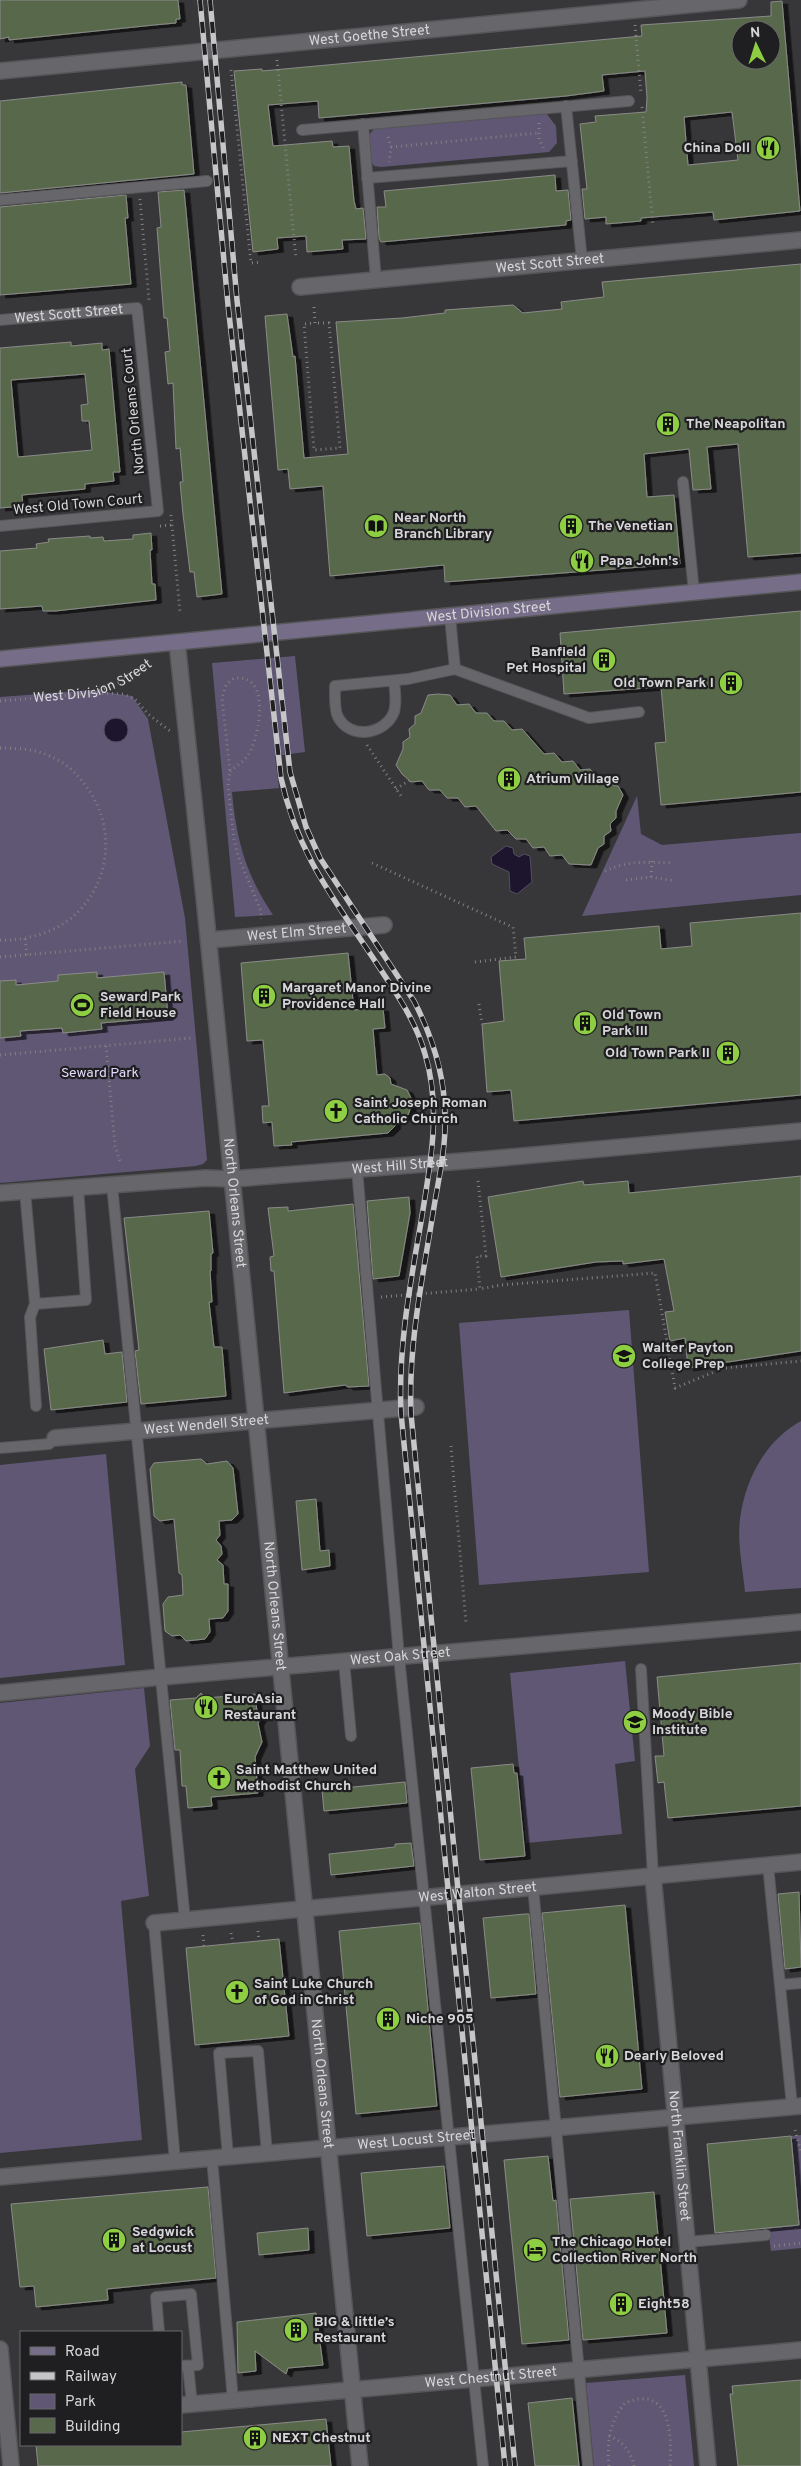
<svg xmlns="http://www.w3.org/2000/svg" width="801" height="2466" viewBox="0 0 801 2466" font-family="Overpass,sans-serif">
  <defs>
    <filter id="shadow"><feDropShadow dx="5.5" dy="3" stdDeviation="0" flood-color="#0009"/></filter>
  </defs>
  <rect width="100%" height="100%" fill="#37373a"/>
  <g fill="#5f5774">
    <polygon points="546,113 556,126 557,143 549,152 381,167 374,166 368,157 368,136 374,129"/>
    <path d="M295 656 305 752 275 756 279 788 232 792C236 839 246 875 273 915L235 917 212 663Z"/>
    <polygon points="92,690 132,696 148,719 185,918 207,1160 203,1164 196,1166 0,1183 0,697"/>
    <polygon points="637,796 641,834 662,845 801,833 801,895 582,916"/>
    <polygon points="629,1310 649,1572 479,1585 459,1323"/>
    <path d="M801 1421V1588L745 1592C743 1569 737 1543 740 1519 745 1479 766 1440 801 1421Z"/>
    <polygon points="106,1454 125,1665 0,1678 0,1465"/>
    <polygon points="625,1661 635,1761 615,1764 622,1834 526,1843 510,1673"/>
    <polygon points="144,1688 150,1746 135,1769 149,1896 121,1901 142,2140 0,2153 0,1703"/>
    <polygon points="801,2135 801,2248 771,2251 768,2228 799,2225 791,2136"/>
    <polygon points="685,2375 694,2466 594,2466 586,2383"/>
  </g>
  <g fill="#1d152e" stroke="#554f61">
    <circle cx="116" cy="730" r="12"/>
    <polygon points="506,846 513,848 514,854 519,857 524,854 530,856 532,882 517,894 510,891 509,872 492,864 491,857"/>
  </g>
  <g fill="#59694c" stroke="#8a8b88" fill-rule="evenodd" filter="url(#shadow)">
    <polygon points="0,0 178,0 180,19 176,19 176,23 154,25 9,40 9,37 0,39"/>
    <path d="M782 1 800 211 714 220 713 212 641 218V221L606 224V217L585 219 582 189H587L580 124 596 122 595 116 646 112 647 98 645 71 602 75 604 91 566 96 319 118 318 101 268 105 273 146 332 141 333 147 349 146 354 201 356 209 363 208 366 239 342 240 343 249 307 252 306 236 277 238 278 249 253 252 234 71 262 69V71L642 36 641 25 771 16V2ZM741 30H771V60H741ZM732 112 738 160 688 165 684 117Z"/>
    <polygon points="182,82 182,85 186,85 194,174 0,193 0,101"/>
    <polygon points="555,175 556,191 568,190 571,220 566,221 566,225 381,242 379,238 377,207 386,207 384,191"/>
    <polygon points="184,190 222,594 197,597 194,572 190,572 183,514 180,482 183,482 180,448 176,449 173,383 168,384 165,352 170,351 167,318 164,318 157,228 161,227 158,192"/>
    <polygon points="126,195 128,218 125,218 131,284 0,295 0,207"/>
    <polygon points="801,264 801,553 748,557 738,444 707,447 711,489 693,490 689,449 644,454 647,497 674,495 680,564 445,582 444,565 330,576 323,486 290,489 288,469 278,470 265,316 287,314 293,357 295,356 304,458 348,454 336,322 402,318 445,313 445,310 513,305 523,313 562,309 561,302 604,297 602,282"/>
    <path d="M71 342V346L102 343V350L109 349 120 472H113L114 481 85 484V489L22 495 23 506 0 508V348ZM85 374 88 404 81 405 82 421H89L92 450 18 457 11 380Z"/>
    <polygon points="151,533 152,550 150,550 152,584 155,584 156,600 55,611 43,611 42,606 0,609 0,551 37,548 36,544 49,542 48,539 90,536 90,538 103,537 104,541 133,539 133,535"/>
    <polygon points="801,611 801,792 661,805 655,743 666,742 661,687 564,694 560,633"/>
    <polygon points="438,694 450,695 457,705 469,704 476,713 487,713 494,721 504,721 512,730 522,729 544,754 554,753 562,762 573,761 580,770 590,769 598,779 608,778 613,785 618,786 623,795 616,811 616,818 610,824 611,831 604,836 604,844 598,848 591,865 569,864 562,855 550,856 544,847 533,848 526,839 516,839 507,830 496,831 476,806 465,807 458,798 447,798 440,790 429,790 422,781 411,782 402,774 396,765 403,749 403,742 410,737 409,729 415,724 415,716 421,713 428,695"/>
    <polygon points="801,913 801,1095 514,1121 511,1090 487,1092 482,1024 504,1021 499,961 526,959 524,938 659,926 661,949 692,946 690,923"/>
    <polygon points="348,953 354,1010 383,1008 385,1028 373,1029 377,1075 385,1074 390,1078 391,1084 407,1090 411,1098 411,1107 408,1115 395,1122 395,1126 388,1133 291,1142 292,1145 274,1146 272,1122 263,1123 262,1106 269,1106 263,1040 247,1041 241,963"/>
    <polygon points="97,972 97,978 164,972 168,1017 101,1023 102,1029 63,1033 62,1028 20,1031 21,1036 0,1038 0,981 16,980 16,985 58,981 58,975"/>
    <polygon points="801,1176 801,1351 688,1368 685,1338 670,1341 665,1312 674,1311 664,1259 623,1264 623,1261 596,1262 501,1277 488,1197 583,1181 584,1185 628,1181 629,1193"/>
    <polygon points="409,1197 410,1213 399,1276 373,1279 367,1201"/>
    <polygon points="353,1204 369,1386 348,1387 345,1385 284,1393 274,1271 271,1271 270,1257 274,1256 268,1208 288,1207 288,1211"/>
    <polygon points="209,1211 213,1253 211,1254 211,1271 210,1271 212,1302 209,1302 214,1347 222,1347 226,1396 141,1404 135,1351 139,1350 124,1218"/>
    <polygon points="103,1340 105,1354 122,1352 127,1402 51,1410 44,1349"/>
    <polygon points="201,1459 207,1464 227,1461 233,1468 238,1514 232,1520 219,1521 220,1535 216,1540 221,1546 222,1554 217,1560 223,1565 224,1584 228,1584 228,1611 223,1618 209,1619 210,1632 205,1639 186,1641 180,1635 172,1636 165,1631 163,1604 168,1597 183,1595 182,1575 179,1573 174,1519 160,1521 154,1516 150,1469 154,1463"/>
    <polygon points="316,1499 320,1551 329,1550 330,1566 302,1570 296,1501"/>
    <polygon points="801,1663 801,1806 668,1818 664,1782 658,1783 655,1756 664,1756 657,1677"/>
    <polygon points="201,1693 205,1698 255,1694 257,1712 263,1715 258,1723 262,1742 255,1757 258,1793 211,1797 212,1806 188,1808 186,1786 182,1786 180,1750 175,1750 170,1700 196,1698"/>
    <polygon points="513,1764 514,1773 517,1773 525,1856 480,1860 471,1768"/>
    <polygon points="405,1782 407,1803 324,1811 322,1790"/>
    <polygon points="411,1843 414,1866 331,1875 329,1854 395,1847 395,1844"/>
    <polygon points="799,1892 801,1967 785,1969 778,1894"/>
    <polygon points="625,1905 642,2089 560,2097 542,1913"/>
    <polygon points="525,1914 529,1914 536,1994 491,1998 483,1918"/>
    <polygon points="420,1923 437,2106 356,2114 339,1931"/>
    <polygon points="279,1939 289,2036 195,2045 186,1948"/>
    <polygon points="791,2136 799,2225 715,2233 707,2144"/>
    <polygon points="548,2156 553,2201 556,2200 569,2340 522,2344 504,2160"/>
    <polygon points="444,2166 450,2228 367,2236 361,2173"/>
    <polygon points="208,2187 216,2278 107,2289 108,2300 36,2307 34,2286 20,2287 11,2204"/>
    <polygon points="654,2192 667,2333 583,2340 570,2199"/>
    <polygon points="308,2228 309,2250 259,2255 257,2233"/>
    <polygon points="316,2313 323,2365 288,2368 286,2374 255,2351 256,2371 238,2373 237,2322"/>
    <polygon points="801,2380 801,2466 738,2466 730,2394 733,2394 732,2386"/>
    <polygon points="572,2398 579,2466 535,2466 528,2403"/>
    <polygon points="326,2419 331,2466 38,2466 36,2445 181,2445 181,2432"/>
  </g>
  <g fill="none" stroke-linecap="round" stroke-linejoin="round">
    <g stroke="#565558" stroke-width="12">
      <g id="service">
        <polyline points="566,106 582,260"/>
        <polyline points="363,124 376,280"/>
        <polyline points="302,130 629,101"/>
        <polyline points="367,178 572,161"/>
        <polyline points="0,200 207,181"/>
        <path id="s2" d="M0 320 137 308 158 511 0 526"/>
        <polyline points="683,482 694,592"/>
        <polyline points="455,669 589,718 639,712"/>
        <path d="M394 681C395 690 397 702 394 712 385 735 350 740 338 717 334 709 335 695 335 686L408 679 455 669 450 616"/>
        <polyline points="357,1169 399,1657 483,2466"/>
        <polyline points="112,1185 185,1920"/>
        <polyline points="25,1191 35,1304 86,1300 78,1187"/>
        <polyline points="35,1304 30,1317 36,1406"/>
        <polyline points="0,1448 49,1444 55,1438"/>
        <polyline points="344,1661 351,1736"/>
        <polyline points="641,1669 653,1876"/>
        <polyline points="768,1865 792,2106"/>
        <polyline points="533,1887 588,2466"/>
        <polyline points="154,1923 175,2161"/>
        <polyline points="780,1985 801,1983"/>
        <polyline points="228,2157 219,2053 258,2051 267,2153"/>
        <polyline points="212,2158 233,2400"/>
        <polyline points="687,2242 766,2235"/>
        <polyline points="159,2332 156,2297 191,2294 198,2365 181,2366"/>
        <polyline points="188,2366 192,2404"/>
      </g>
    </g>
    <g stroke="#565558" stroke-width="18">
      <g id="minor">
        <path id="s3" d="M0 71 739 0"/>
        <path id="s4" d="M300 287 801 240"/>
        <path id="s5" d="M209 940 384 925"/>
        <path id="s6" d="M0 1193 206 1178 232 1179 489 1159 801 1131"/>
        <path id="s7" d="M55 1438 416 1407"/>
        <path id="s8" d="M0 1693 161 1677 801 1622"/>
        <path id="s9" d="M653 1876 708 2466"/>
        <path id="s10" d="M154 1923 801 1862"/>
        <path id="s11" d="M0 2177 801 2106"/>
        <polyline points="0,2349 11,2466"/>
        <path id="s12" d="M181 2405 801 2350"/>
      </g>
    </g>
    <g stroke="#565558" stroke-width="18">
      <g id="tertiary">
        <path id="s13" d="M177 642 206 916 360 2466"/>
      </g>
    </g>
    <g stroke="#565558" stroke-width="18">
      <g id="secondary">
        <path id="s14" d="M0 659 801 582"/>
      </g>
    </g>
    <g stroke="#828184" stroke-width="3" stroke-dasharray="1 4" stroke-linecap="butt">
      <polyline points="635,25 641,93"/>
      <polyline points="277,60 296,259"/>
      <polyline points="231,70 251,263 262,262"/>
      <polyline points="642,107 653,226"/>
      <polyline points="539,123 539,139 544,149"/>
      <polyline points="388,137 391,147 389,162"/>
      <polyline points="391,147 538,133"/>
      <polyline points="140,199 149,300"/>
      <polyline points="314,307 315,323 304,324 314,450 340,448 329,323 315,323"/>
      <polyline points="171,515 180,612"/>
      <polyline points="160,526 172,525"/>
      <polyline points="97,693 123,694 135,699 148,714 170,731"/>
      <path id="s1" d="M0 701 94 693 125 680 151 662"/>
      <polyline points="367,745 401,796"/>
      <path d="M0 748C18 748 35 749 52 757 65 763 78 774 86 786 125 838 104 914 41 934 28 938 14 941 0 940"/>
      <path d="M230 771C236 766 244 762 248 755 258 741 266 696 252 683 247 678 241 678 234 678L226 685 222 698 230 771 228 786 234 839 238 856 261 911V919"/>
      <polyline points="396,789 410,780"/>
      <polyline points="372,863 510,926"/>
      <path d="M605 871C629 860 648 862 673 863"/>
      <polyline points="651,877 652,861"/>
      <polyline points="626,880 651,877 675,881"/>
      <polyline points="25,939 27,955"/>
      <polyline points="0,957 184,941"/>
      <polyline points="475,962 516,957 513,926"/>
      <polyline points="479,1004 482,1024"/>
      <polyline points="106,1046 115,1146 120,1161"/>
      <polyline points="0,1055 192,1038"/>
      <polyline points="478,1181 486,1256 477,1256 480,1289 501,1285 655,1273 675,1388 724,1368 801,1361"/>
      <polyline points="381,1297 480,1289"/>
      <polyline points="451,1446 466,1623"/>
      <polyline points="258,1931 259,1941"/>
      <polyline points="231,1933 233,1943"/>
      <polyline points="203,1935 204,1946"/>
      <polyline points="795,2130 801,2152"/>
      <polyline points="774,2246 801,2243"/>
      <path d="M609 2436C622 2440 632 2453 634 2466"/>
      <path d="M609 2466C607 2443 609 2422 625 2403 671 2383 672 2437 670 2466"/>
    </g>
    <use href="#service" stroke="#67666a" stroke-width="10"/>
    <use href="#minor" stroke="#67666a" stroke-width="15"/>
    <use href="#tertiary" stroke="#67666a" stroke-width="15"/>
    <use href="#secondary" stroke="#766e89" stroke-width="15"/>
    <g stroke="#c6c5c8" stroke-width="5.5">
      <g id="rail">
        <path d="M200 0 228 305 281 778C298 856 335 900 377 964 396 993 416 1021 425 1054 442 1110 430 1165 421 1222 410 1285 398 1348 401 1413L505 2466"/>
        <path d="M210 0 237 300 290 772 306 827 320 858 414 1001C433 1038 445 1075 445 1117 446 1147 439 1177 434 1207 423 1276 408 1344 411 1414L515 2466"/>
      </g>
    </g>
    <use href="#rail" stroke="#1f1e20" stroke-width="4" stroke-dasharray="11" stroke-linecap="butt"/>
  </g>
  <defs>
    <g id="restaurant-disc" transform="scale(1.25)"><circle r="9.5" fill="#8ece43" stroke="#1f1e20"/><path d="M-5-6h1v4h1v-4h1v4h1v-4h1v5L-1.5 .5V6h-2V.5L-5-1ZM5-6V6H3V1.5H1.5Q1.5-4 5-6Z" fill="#111"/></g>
    <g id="building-disc" transform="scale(1.25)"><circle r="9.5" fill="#8ece43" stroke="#1f1e20"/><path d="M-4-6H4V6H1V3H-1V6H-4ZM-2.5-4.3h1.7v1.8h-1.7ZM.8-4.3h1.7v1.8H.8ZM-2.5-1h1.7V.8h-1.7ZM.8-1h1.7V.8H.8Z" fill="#111"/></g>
    <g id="library-disc" transform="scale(1.25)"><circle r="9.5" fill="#8ece43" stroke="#1f1e20"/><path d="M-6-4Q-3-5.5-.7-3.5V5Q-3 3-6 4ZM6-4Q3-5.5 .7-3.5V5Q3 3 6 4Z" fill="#111"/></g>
    <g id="stadium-disc" transform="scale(1.25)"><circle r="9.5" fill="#8ece43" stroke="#1f1e20"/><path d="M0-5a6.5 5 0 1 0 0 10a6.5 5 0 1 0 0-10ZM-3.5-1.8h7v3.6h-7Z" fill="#111"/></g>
    <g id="church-disc" transform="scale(1.25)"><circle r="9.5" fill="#8ece43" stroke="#1f1e20"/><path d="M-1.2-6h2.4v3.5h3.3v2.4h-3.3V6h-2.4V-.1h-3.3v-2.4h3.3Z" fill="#111"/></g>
    <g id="school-disc" transform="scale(1.25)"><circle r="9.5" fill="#8ece43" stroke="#1f1e20"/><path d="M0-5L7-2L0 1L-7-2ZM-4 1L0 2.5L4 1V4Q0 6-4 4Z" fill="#111"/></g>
    <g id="university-disc" transform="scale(1.25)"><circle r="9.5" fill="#8ece43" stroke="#1f1e20"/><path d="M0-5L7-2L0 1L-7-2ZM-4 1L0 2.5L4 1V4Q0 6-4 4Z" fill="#111"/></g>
    <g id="hotel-disc" transform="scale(1.25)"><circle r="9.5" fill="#8ece43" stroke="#1f1e20"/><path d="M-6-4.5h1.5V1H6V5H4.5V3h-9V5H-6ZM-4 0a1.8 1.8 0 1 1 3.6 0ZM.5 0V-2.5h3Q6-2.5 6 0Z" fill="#111"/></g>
  </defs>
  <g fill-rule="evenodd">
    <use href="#restaurant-disc" x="768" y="148"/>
    <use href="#building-disc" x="668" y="424"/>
    <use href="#library-disc" x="376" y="526"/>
    <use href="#building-disc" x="571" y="526"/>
    <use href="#restaurant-disc" x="582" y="561"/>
    <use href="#building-disc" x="604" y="660"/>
    <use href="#building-disc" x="731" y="683"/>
    <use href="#building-disc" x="509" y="779"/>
    <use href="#building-disc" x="264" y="996"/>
    <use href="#stadium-disc" x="82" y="1005"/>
    <use href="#building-disc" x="585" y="1023"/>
    <use href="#building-disc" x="728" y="1053"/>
    <use href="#church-disc" x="336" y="1111"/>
    <use href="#school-disc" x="624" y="1356"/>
    <use href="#restaurant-disc" x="206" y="1707"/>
    <use href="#university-disc" x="635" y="1722"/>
    <use href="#church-disc" x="219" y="1778"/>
    <use href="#church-disc" x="237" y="1992"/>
    <use href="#building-disc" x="388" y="2019"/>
    <use href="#restaurant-disc" x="607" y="2056"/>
    <use href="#building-disc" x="114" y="2240"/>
    <use href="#hotel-disc" x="535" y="2250"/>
    <use href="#building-disc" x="621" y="2304"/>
    <use href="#building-disc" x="296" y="2330"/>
    <use href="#building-disc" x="255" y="2438"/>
  </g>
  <g text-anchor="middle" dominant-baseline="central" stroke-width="4.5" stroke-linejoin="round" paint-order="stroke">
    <g font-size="14" fill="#d7d6d8" stroke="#1f1e20">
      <text stroke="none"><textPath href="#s3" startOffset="371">West Goethe Street</textPath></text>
      <text stroke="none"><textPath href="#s4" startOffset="251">West Scott Street</textPath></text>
      <text stroke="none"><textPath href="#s2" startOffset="69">West Scott Street</textPath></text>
      <text transform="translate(134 411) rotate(-96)">North Orleans Court</text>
      <text transform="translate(78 505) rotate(-5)">West Old Town Court</text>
      <text stroke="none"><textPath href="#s14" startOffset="491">West Division Street</textPath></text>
      <text stroke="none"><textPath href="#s1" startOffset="96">West Division Street</textPath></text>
      <text stroke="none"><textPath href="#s5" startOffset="88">West Elm Street</textPath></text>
      <text stroke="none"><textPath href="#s6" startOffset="401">West Hill Street</textPath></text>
      <text stroke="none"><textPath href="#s13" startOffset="564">North Orleans Street</textPath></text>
      <text stroke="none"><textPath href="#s7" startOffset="152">West Wendell Street</textPath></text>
      <text stroke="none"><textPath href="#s13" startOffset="969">North Orleans Street</textPath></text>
      <text stroke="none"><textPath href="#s8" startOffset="402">West Oak Street</textPath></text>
      <text stroke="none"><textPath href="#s10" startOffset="325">West Walton Street</textPath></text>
      <text stroke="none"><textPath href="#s13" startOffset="1449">North Orleans Street</textPath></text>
      <text stroke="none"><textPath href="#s11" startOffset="418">West Locust Street</textPath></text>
      <text stroke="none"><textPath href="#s9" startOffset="281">North Franklin Street</textPath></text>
      <text stroke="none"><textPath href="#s12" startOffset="311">West Chestnut Street</textPath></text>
    </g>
    <g font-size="14" font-weight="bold" fill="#d7d6d8" stroke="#1f1e20" text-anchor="start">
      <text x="750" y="148" text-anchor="end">China Doll</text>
      <text x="686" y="424">The Neapolitan</text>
      <text x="394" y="518">Near North<tspan x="394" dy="16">Branch Library</tspan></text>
      <text x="588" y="526">The Venetian</text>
      <text x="600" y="561">Papa John's</text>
      <text x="586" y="652" text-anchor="end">Banfield<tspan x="586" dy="16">Pet Hospital</tspan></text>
      <text x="714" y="683" text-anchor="end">Old Town Park I</text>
      <text x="526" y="779">Atrium Village</text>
      <text x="282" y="988">Margaret Manor Divine<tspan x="282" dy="16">Providence Hall</tspan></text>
      <text x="100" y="997">Seward Park<tspan x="100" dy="16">Field House</tspan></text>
      <text x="602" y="1015">Old Town<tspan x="602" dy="16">Park III</tspan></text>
      <text x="710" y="1053" text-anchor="end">Old Town Park II</text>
      <text x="354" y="1103">Saint Joseph Roman<tspan x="354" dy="16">Catholic Church</tspan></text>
      <text x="642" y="1348">Walter Payton<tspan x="642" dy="16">College Prep</tspan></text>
      <text x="224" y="1699">EuroAsia<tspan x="224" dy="16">Restaurant</tspan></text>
      <text x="652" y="1714">Moody Bible<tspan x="652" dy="16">Institute</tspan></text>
      <text x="236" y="1770">Saint Matthew United<tspan x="236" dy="16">Methodist Church</tspan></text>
      <text x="254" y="1984">Saint Luke Church<tspan x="254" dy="16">of God in Christ</tspan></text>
      <text x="406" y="2019">Niche 905</text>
      <text x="624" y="2056">Dearly Beloved</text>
      <text x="132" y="2232">Sedgwick<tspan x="132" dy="16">at Locust</tspan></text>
      <text x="552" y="2242">The Chicago Hotel<tspan x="552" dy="16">Collection River North</tspan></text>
      <text x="638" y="2304">Eight58</text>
      <text x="314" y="2322">BIG &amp; little’s<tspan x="314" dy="16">Restaurant</tspan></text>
      <text x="272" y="2438">NEXT Chestnut</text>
    </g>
    <g font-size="14" fill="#e2dafc" stroke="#1f1e20">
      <text x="100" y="1073">Seward Park</text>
    </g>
  </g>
  <rect x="20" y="2331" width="162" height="115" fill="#1f1e20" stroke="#69686a"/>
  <rect x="30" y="2347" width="25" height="8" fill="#766e89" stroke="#69686a"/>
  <text x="65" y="2356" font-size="15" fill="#d7d6d8">Road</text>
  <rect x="30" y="2372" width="25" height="8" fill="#c6c5c8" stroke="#69686a"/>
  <text x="65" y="2381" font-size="15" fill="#d7d6d8">Railway</text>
  <rect x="30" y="2394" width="25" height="15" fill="#5f5774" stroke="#69686a"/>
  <text x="65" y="2406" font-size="15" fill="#d7d6d8">Park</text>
  <rect x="30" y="2418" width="25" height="15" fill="#59694c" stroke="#69686a"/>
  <text x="65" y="2431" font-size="15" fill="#d7d6d8">Building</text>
  <g transform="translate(756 45) rotate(356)"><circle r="24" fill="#1f1e20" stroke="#69686a"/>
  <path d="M0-4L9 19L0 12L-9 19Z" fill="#8ece43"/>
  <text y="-8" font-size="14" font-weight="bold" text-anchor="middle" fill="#d7d6d8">N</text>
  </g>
</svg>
